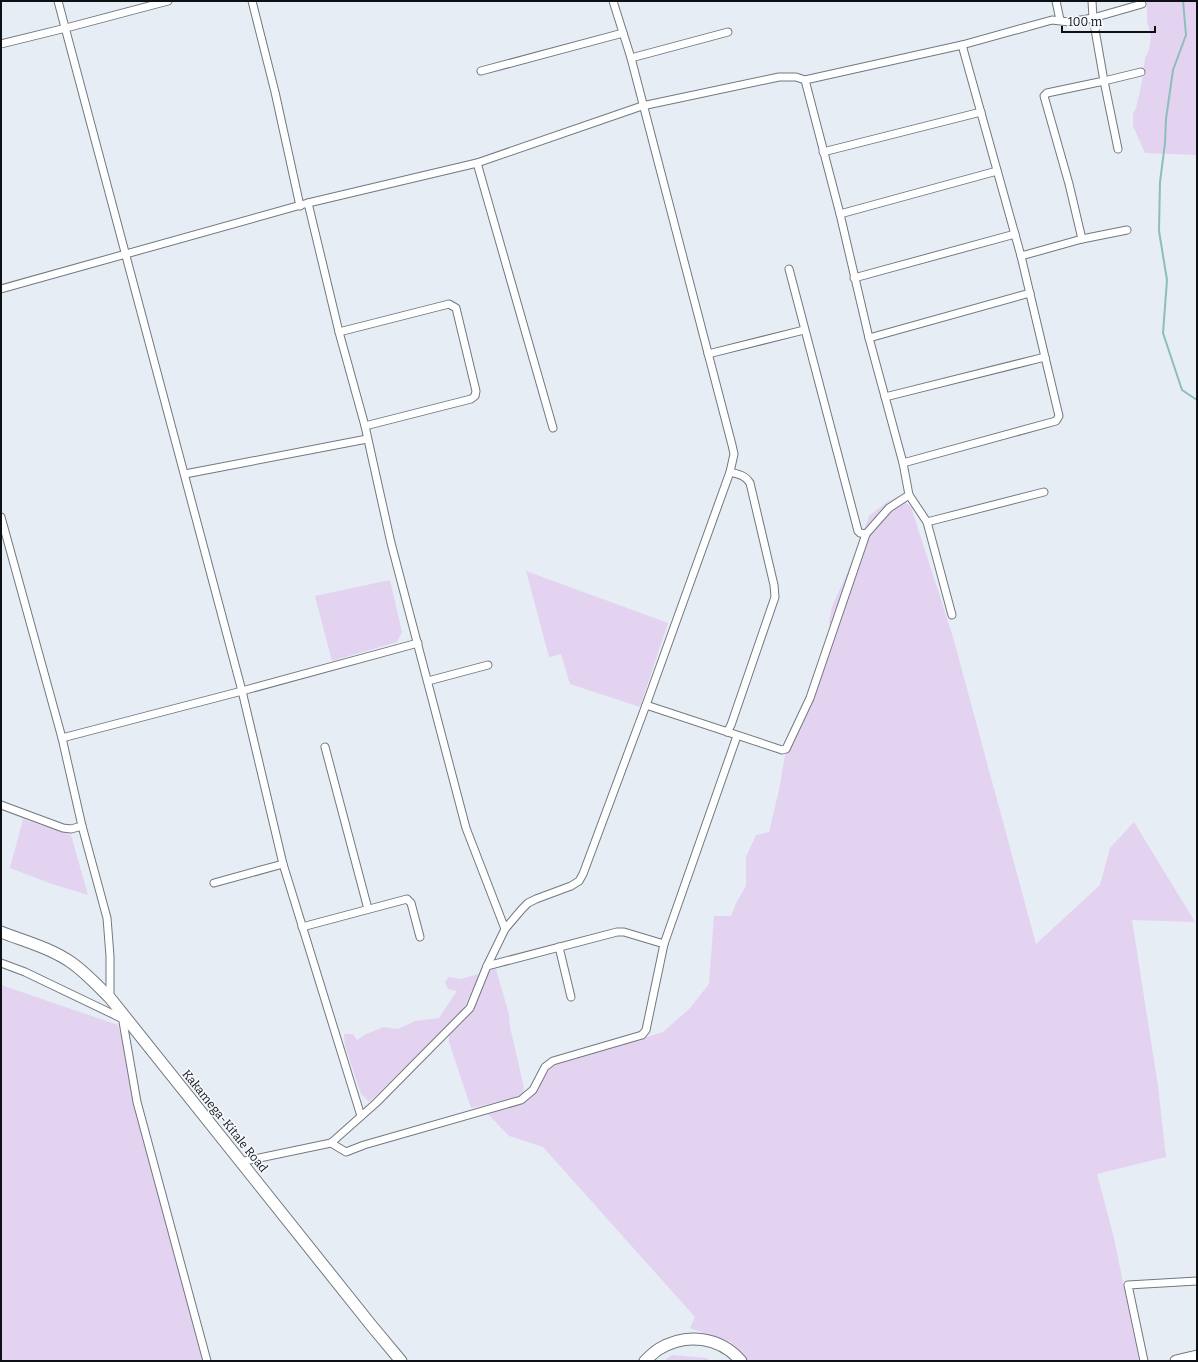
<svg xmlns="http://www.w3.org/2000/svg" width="1198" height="1362" viewBox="0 0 1198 1362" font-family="Bitter,serif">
  <rect width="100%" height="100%" fill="#e6edf5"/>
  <g fill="#e3d3f0">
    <polygon points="1147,1 1197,1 1197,155 1145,153 1133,126 1133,114 1136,108 1142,82 1145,58 1149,50 1151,37 1147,21"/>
    <polygon points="898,496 911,507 953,637 1036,944 1100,885 1110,848 1134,822 1195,922 1132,920 1158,1086 1166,1157 1097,1174 1114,1238 1139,1361 747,1361 730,1342 690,1328 695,1317 543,1147 509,1136 488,1114 526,1102 552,1066 663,1032 690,1008 709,984 714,916 731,916 737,901 746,886 746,857 756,835 769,832 779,790 785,755 813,698 833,641 829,622 832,607 859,546 869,516 887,502"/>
    <polygon points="526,571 668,623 640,707 570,684 561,654 549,657"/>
    <polygon points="390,580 402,632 397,642 332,661 315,596"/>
    <polygon points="23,819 71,835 88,895 49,883 10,868"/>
    <polygon points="495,966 509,1014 510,1027 524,1088 522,1097 471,1108 449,1042 449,1035 475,1007 488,968"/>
    <polygon points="479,974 474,987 462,1012 369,1102 361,1094 345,1046 344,1034 353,1034 357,1040 366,1034 384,1027 398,1029 415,1021 439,1018 457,991 448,989 445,982 449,977 460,979"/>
    <polygon points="1,985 118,1025 209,1361 1,1361"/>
    <polygon points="672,1355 707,1358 710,1361 664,1361"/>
  </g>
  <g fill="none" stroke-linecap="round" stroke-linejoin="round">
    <polyline stroke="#8cbeba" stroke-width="2" points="1183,1 1186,35 1173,70 1166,119 1165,143 1160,182 1159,231 1167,280 1163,333 1182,390 1197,400"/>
    <g stroke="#72787f" stroke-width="9">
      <g id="minor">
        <polyline points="58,1 242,691 283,864 361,1116"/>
        <polyline points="252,1 275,92 300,206"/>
        <polyline points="1056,1 1060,20"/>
        <polyline points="1092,1 1093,18 1142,4"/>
        <polyline points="1,44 66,28 168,1"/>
        <polyline points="631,58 728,32"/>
        <polyline points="481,71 623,33"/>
        <polyline points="805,80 840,214 869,338 903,463 909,495 927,522 952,615"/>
        <polyline points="823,152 981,112"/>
        <polyline points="477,163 553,428"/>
        <polyline points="308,203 339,332 365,426 391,543 466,828 505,929"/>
        <polyline points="840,214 997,171"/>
        <polyline points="1082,239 1069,184 1044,96 1047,93 1104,81 1141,72"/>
        <polyline points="1021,256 1082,239 1127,230"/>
        <polyline points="789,269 858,531 860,533 866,534"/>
        <polyline points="854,278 1015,234"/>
        <polyline points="1,289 308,203 477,163 642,106 779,77 796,77 805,80 962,45 1052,20 1069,22 1093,18 1104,81 1118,149"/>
        <polyline points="339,332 449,304 456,308 476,391 475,396 471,399 365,426"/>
        <polyline points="869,338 1030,293"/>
        <polyline points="708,354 804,330"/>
        <polyline points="885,397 1045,357"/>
        <polyline points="903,463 1056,421 1059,416 1021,256 962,45"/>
        <polyline points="185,474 367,439"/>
        <polyline points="1,517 62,738 82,826 107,918 110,956 110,998"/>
        <polyline points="927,522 1044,492"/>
        <polyline points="428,681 488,665"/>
        <polyline points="646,705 782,750 786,749 810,698 866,534 889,508 909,495"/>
        <path d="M727 732 731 725 775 597 774 585 750 483C745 475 738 474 730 472"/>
        <polyline points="62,738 242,691 418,643"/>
        <polyline points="325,747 368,909"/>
        <polyline points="1,805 63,828 71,829 82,826"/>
        <polyline points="214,883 283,864"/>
        <polyline points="302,927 407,899 411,903 420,937"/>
        <polyline points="559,947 571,997"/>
        <polyline points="1,963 25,972 123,1019"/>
        <polyline points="487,966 617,932 624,932 664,944"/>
        <polyline points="122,1016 137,1102 207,1361"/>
        <polyline points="331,1143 346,1152 364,1145 521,1100 533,1090 545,1067 553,1061 642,1035 646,1030 664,944 737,736"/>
        <polyline points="240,1162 331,1143 376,1103 470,1008 487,966 505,929 522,909 528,903 536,899 571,886 579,881 583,874 646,705 730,472 734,454 732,445 631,58 613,1"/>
        <polyline points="1144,1361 1128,1285 1197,1281"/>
      </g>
    </g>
    <g stroke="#72787f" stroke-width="13">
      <g id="trunk">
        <path d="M1 932C24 941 51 948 72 963 86 973 98 986 110 998L371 1325 401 1361"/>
        <path d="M645 1361C649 1357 654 1352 659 1349 687 1332 720 1337 741 1361"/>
        <polyline points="1176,1361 1197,1356"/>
      </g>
    </g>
    <use href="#minor" stroke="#fff" stroke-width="7"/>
    <use href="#trunk" stroke="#fff" stroke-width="11"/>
  </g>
  <g text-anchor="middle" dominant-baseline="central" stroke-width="3" stroke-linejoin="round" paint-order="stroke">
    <g font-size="12" fill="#0e1113" stroke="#f6faff">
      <text transform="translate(225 1121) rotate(51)">Kakamega-Kitale Road</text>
    </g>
  </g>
  <rect width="1198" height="1362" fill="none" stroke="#0e1113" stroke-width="4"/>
  <path d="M1062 26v6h93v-6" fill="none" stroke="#0e1113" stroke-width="2"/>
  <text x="1068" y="26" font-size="12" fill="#0e1113" stroke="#f6faff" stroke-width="3" paint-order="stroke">100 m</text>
</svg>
